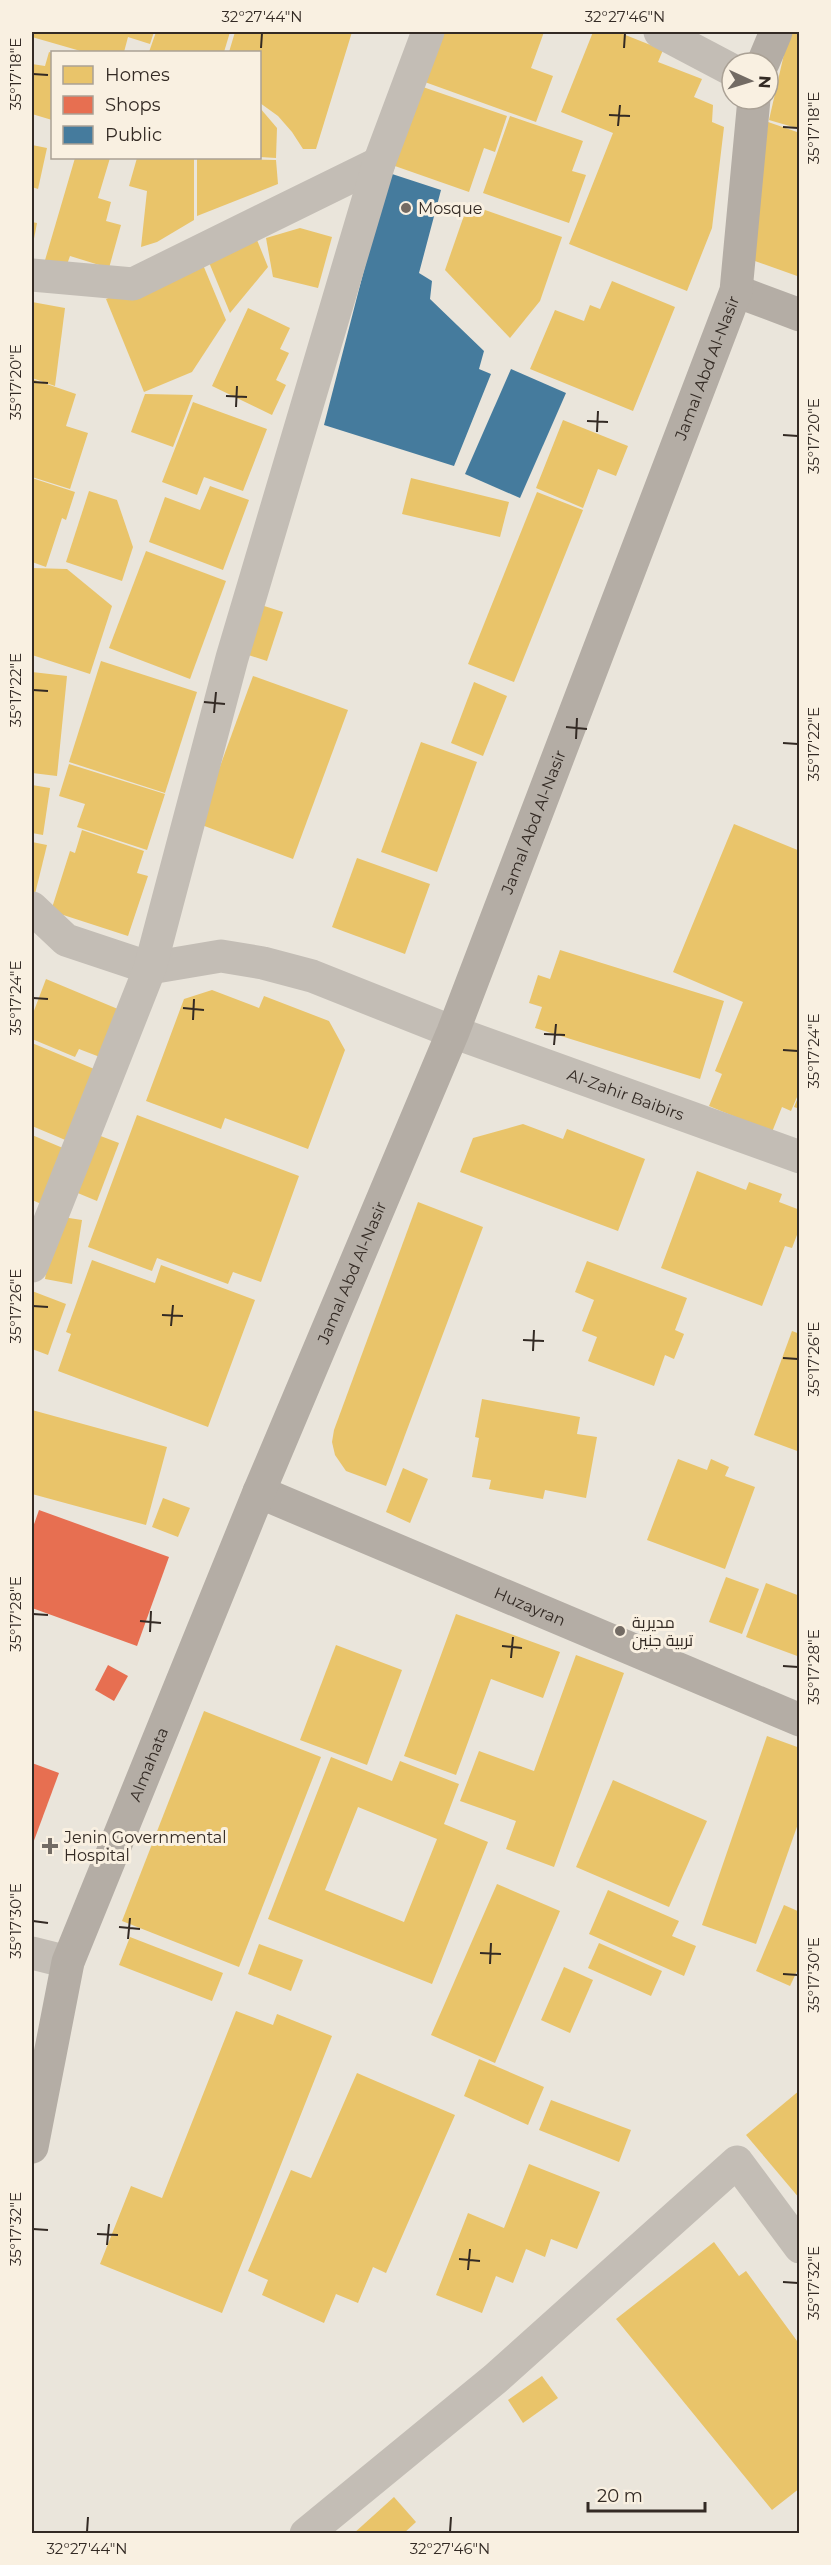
<svg xmlns="http://www.w3.org/2000/svg" width="831" height="2565" viewBox="0 0 831 2565" font-family="Montserrat,Cairo,sans-serif">
  <rect width="100%" height="100%" fill="#eae5db"/>
  <g fill="#e9c46a" fill-rule="evenodd">
    <polygon points="32,32 154,32 150,44 128,37 124,52 84,52 32,37"/>
    <polygon points="156,32 230,32 224,52 149,52"/>
    <polygon points="235,32 352,32 316,149 303,149 292,132 278,116 260,103 260,52 229,52"/>
    <polygon points="439,32 544,32 531,68 553,76 536,122 422,81"/>
    <polygon points="593,32 618,32 663,50 658,62 702,79 694,97 713,105 712,122 724,127 712,228 687,291 569,244 613,133 561,112"/>
    <polygon points="789,32 800,32 800,129 769,120"/>
    <polygon points="49,52 52,53 52,120 32,114 32,64 45,66"/>
    <polygon points="420,86 507,116 495,152 484,148 469,192 392,165"/>
    <polygon points="260,108 277,128 276,158 260,157"/>
    <polygon points="510,116 583,141 572,171 586,175 569,223 483,193"/>
    <polygon points="768,122 800,133 800,277 752,260"/>
    <polygon points="32,145 47,148 38,189 32,187"/>
    <polygon points="75,158 110,158 98,198 111,202 106,221 121,225 109,268 70,256 64,273 43,267"/>
    <polygon points="137,158 194,158 194,220 157,242 141,247 147,191 129,186"/>
    <polygon points="197,158 276,160 278,184 197,216"/>
    <polygon points="468,204 562,237 540,301 510,338 445,270"/>
    <polygon points="32,222 37,223 33,244 32,244"/>
    <polygon points="300,228 332,237 318,288 273,277 266,238"/>
    <polygon points="257,240 268,267 230,313 208,260"/>
    <polygon points="201,260 226,320 192,372 144,392 106,299"/>
    <polygon points="612,281 675,307 633,411 530,369 555,310 584,321 590,305 600,309"/>
    <polygon points="32,302 65,308 55,386 32,378"/>
    <polygon points="248,308 290,328 280,349 289,353 276,380 286,385 272,415 212,386"/>
    <polygon points="32,379 76,394 66,426 88,433 70,489 32,477"/>
    <polygon points="145,394 193,395 173,447 131,432"/>
    <polygon points="193,402 267,429 243,491 204,477 197,495 162,482"/>
    <polygon points="563,420 628,446 616,476 598,469 583,508 536,488"/>
    <polygon points="32,478 75,492 66,520 62,518 46,567 32,562"/>
    <polygon points="411,478 509,502 500,537 402,514"/>
    <polygon points="210,486 249,500 223,570 149,542 165,497 200,510"/>
    <polygon points="89,491 117,500 133,547 122,581 66,562"/>
    <polygon points="537,492 583,510 514,682 468,664"/>
    <polygon points="146,551 226,581 190,679 109,648"/>
    <polygon points="32,568 67,569 112,606 90,674 32,655"/>
    <polygon points="258,604 283,612 267,661 242,653"/>
    <polygon points="101,661 197,692 165,793 69,762"/>
    <polygon points="32,672 67,676 57,776 32,773"/>
    <polygon points="253,676 348,710 293,859 199,824"/>
    <polygon points="474,682 507,696 483,756 451,743"/>
    <polygon points="421,742 477,762 437,872 381,852"/>
    <polygon points="69,764 165,794 147,850 77,827 85,804 59,796"/>
    <polygon points="32,785 50,788 43,835 32,833"/>
    <polygon points="734,824 800,851 800,1090 791,1111 782,1107 772,1132 709,1106 722,1074 715,1071 743,1002 673,972"/>
    <polygon points="82,830 144,851 137,873 148,876 128,936 51,911 70,851 75,853"/>
    <polygon points="32,842 47,845 35,894 32,893"/>
    <polygon points="357,858 430,884 405,954 332,927"/>
    <polygon points="560,950 724,1001 700,1079 535,1028 542,1007 529,1003 538,975 550,979"/>
    <polygon points="46,979 125,1012 105,1059 79,1049 75,1057 32,1039 32,1016"/>
    <polygon points="212,990 259,1008 264,996 329,1021 345,1050 308,1149 225,1118 221,1129 146,1101 184,999"/>
    <polygon points="32,1043 99,1071 70,1142 32,1126"/>
    <polygon points="799,1095 800,1095 800,1109 794,1107"/>
    <polygon points="137,1115 299,1176 261,1282 233,1272 228,1284 157,1258 152,1271 88,1247"/>
    <polygon points="523,1124 563,1139 567,1129 645,1159 618,1231 460,1172 473,1138"/>
    <polygon points="90,1132 119,1143 97,1201 68,1189"/>
    <polygon points="32,1135 70,1151 46,1206 32,1200"/>
    <polygon points="697,1171 746,1190 749,1182 782,1194 779,1202 800,1210 800,1227 792,1248 785,1246 762,1306 661,1268"/>
    <polygon points="418,1202 483,1227 386,1486 346,1471 335,1455 332,1442 334,1430"/>
    <polygon points="56,1216 82,1220 72,1284 45,1279"/>
    <polygon points="92,1260 155,1283 161,1265 255,1300 208,1427 58,1371 71,1334 66,1332"/>
    <polygon points="587,1261 687,1298 675,1330 684,1334 674,1359 665,1355 654,1386 588,1361 597,1337 582,1331 594,1300 575,1292"/>
    <polygon points="32,1291 66,1304 48,1355 32,1349"/>
    <polygon points="792,1331 800,1334 800,1452 754,1435"/>
    <polygon points="482,1399 580,1417 577,1434 597,1437 586,1498 545,1490 543,1499 489,1489 491,1480 472,1477 479,1438 475,1437"/>
    <polygon points="32,1410 167,1447 146,1525 32,1494"/>
    <polygon points="678,1459 707,1470 711,1459 729,1467 725,1476 755,1487 725,1569 647,1540"/>
    <polygon points="403,1468 428,1479 410,1523 386,1512"/>
    <polygon points="163,1498 190,1508 178,1537 152,1527"/>
    <polygon points="726,1577 759,1589 742,1634 709,1622"/>
    <polygon points="766,1583 800,1596 800,1657 746,1637"/>
    <polygon points="456,1614 560,1652 543,1698 491,1679 456,1775 404,1756"/>
    <polygon points="336,1645 402,1670 367,1765 300,1740"/>
    <polygon points="576,1655 624,1673 554,1867 506,1849 516,1821 460,1801 479,1751 534,1771"/>
    <polygon points="204,1711 321,1757 239,1967 122,1921"/>
    <polygon points="767,1736 800,1748 800,1818 756,1944 702,1925"/>
    <path d="M331 1757 392 1781 400 1761 459 1784 444 1824 488 1842 432 1984 268 1919ZM358 1807 437 1839 404 1922 325 1890Z"/>
    <polygon points="613,1780 707,1821 669,1907 576,1867"/>
    <polygon points="497,1884 560,1911 495,2063 431,2035"/>
    <polygon points="608,1890 679,1921 672,1936 696,1946 684,1976 589,1934"/>
    <polygon points="784,1905 800,1912 800,1965 790,1986 756,1971"/>
    <polygon points="130,1937 223,1973 212,2001 119,1965"/>
    <polygon points="599,1943 662,1971 651,1996 588,1968"/>
    <polygon points="259,1944 303,1960 291,1991 248,1974"/>
    <polygon points="564,1967 593,1980 570,2033 541,2020"/>
    <polygon points="236,2011 273,2025 277,2014 332,2036 222,2313 100,2264 131,2186 162,2198"/>
    <polygon points="479,2059 544,2087 528,2125 464,2096"/>
    <polygon points="357,2073 455,2115 386,2273 373,2267 358,2303 336,2294 324,2323 262,2295 268,2280 248,2271 291,2170 311,2178"/>
    <polygon points="800,2090 800,2199 746,2135"/>
    <polygon points="551,2100 631,2130 619,2162 539,2130"/>
    <polygon points="529,2164 600,2192 577,2249 551,2239 545,2257 526,2249 513,2283 496,2276 482,2313 436,2295 468,2213 504,2228"/>
    <polygon points="714,2242 739,2276 746,2271 800,2345 800,2488 772,2510 616,2319"/>
    <polygon points="542,2376 558,2398 523,2423 508,2400"/>
    <polygon points="394,2497 416,2522 403,2534 353,2534"/>
  </g>
  <g fill="#e76f51">
    <polygon points="39,1510 169,1557 137,1646 32,1608 32,1530"/>
    <polygon points="108,1665 128,1676 114,1701 95,1690"/>
    <polygon points="32,1763 59,1773 32,1846"/>
  </g>
  <g fill="#457b9d">
    <polygon points="389,173 441,190 419,273 432,281 430,299 484,351 479,369 491,374 454,466 324,425"/>
    <polygon points="511,369 566,393 520,498 465,474"/>
  </g>
  <g fill="none" stroke-linecap="round" stroke-linejoin="round">
    <g stroke="#c3bdb5" stroke-width="33">
      <polyline points="660,32 732,70"/>
      <polyline points="32,275 133,284 379,163"/>
      <path id="s1" d="M32 908 66 940 150 968 221 956 263 963 312 976 453 1032 800 1157"/>
      <polyline points="32,1266 150,968 232,658 379,163 428,32"/>
      <polyline points="32,1953 68,1962"/>
      <polyline points="306,2534 495,2379 737,2162 800,2247"/>
    </g>
    <g stroke="#b4ada5" stroke-width="33">
      <polyline points="763,63 776,32"/>
      <polyline points="736,291 800,315"/>
      <path id="s2" d="M259 1492 800 1720"/>
      <path id="s3" d="M32 2147 68 1962 259 1492 453 1032 736 291 754 99"/>
    </g>
  </g>
  <path fill="none" stroke="#332a24" stroke-width="2" d="M261 48 262 33M624 48 625 33M33 74 48 75M609 115 630 116M618 126 620 105M783 127 798 128M33 382 48 383M226 396 247 397M236 407 237 386M587 421 608 422M597 432 598 411M783 435 798 436M33 690 48 691M204 702 225 704M214 713 216 692M566 727 587 729M576 739 577 718M783 743 798 744M33 998 48 999M183 1008 204 1010M193 1020 194 999M544 1034 565 1035M554 1045 556 1024M783 1050 798 1051M33 1306 48 1307M162 1315 183 1316M171 1326 173 1305M523 1340 544 1341M533 1351 534 1330M783 1358 798 1359M33 1614 48 1615M140 1621 161 1623M150 1632 151 1611M502 1646 522 1648M511 1658 513 1637M783 1666 798 1667M33 1921 48 1923M119 1927 140 1929M128 1939 130 1918M480 1953 501 1954M490 1964 491 1943M783 1974 798 1975M33 2229 48 2230M97 2234 118 2235M107 2245 109 2224M459 2259 480 2261M468 2270 470 2249M783 2282 798 2283M87 2532 88 2517M450 2532 451 2517"/>
  <g fill="#736b64" stroke="#f9f0e1" stroke-width="2">
    <circle cx="406" cy="208" r="6"/>
    <circle cx="620" cy="1631" r="6"/>
    <path d="M47 1837h6v6h6v6h-6v6h-6v-6h-6v-6h6z"/>
  </g>
  <g text-anchor="middle" dominant-baseline="central" stroke-width="6" stroke-linejoin="round" paint-order="stroke">
    <g font-size="16" fill="#332a24" stroke="#f9f0e1" text-anchor="start">
      <text x="418" y="208">Mosque</text>
      <text x="632" y="1622">مديرية<tspan x="632" dy="18">تربية جنين</tspan></text>
      <text x="64" y="1837">Jenin Governmental<tspan x="64" dy="18">Hospital</tspan></text>
    </g>
    <g font-size="16" fill="#332a24" stroke="#f9f0e1">
      <text stroke="none"><textPath href="#s3" startOffset="1906">Jamal Abd Al-Nasir</textPath></text>
      <text stroke="none"><textPath href="#s3" startOffset="1420">Jamal Abd Al-Nasir</textPath></text>
      <text stroke="none"><textPath href="#s1" startOffset="636">Al-Zahir Baibirs</textPath></text>
      <text stroke="none"><textPath href="#s3" startOffset="934">Jamal Abd Al-Nasir</textPath></text>
      <text stroke="none"><textPath href="#s2" startOffset="294">Huzayran</textPath></text>
      <text stroke="none"><textPath href="#s3" startOffset="402">Almahata</textPath></text>
    </g>
  </g>
  <rect width="831" height="2565" fill="none" stroke="#f9f0e1" stroke-width="66"/>
  <rect x="51" y="51" width="210" height="108" fill="#f9f0e1" stroke="#aaa195" stroke-width="1.5"/>
  <rect x="63" y="66" width="30" height="18" fill="#e9c46a" stroke="#aaa195" stroke-width="1.5"/>
  <text x="105" y="81" font-size="18" fill="#332a24">Homes</text>
  <rect x="63" y="96" width="30" height="18" fill="#e76f51" stroke="#aaa195" stroke-width="1.5"/>
  <text x="105" y="111" font-size="18" fill="#332a24">Shops</text>
  <rect x="63" y="126" width="30" height="18" fill="#457b9d" stroke="#aaa195" stroke-width="1.5"/>
  <text x="105" y="141" font-size="18" fill="#332a24">Public</text>
  <g transform="translate(750 81) rotate(94)"><circle r="28" fill="#f9f0e1" stroke="#aaa195" stroke-width="1.5"/>
  <path d="M0-4.5L10 22L0 15L-10 22Z" fill="#736b64"/>
  <text y="-9" font-size="16" font-weight="bold" text-anchor="middle" fill="#332a24">N</text>
  </g>
  <path d="M588 2502v9h117v-9" fill="none" stroke="#332a24" stroke-width="3"/>
  <text x="597" y="2502" font-size="18" fill="#332a24" stroke="#f9f0e1" stroke-width="4.5" paint-order="stroke">20 m</text>
  <rect x="33" y="33" width="765" height="2499" fill="none" stroke="#332a24" stroke-width="2"/>
  <g font-size="15" text-anchor="middle" fill="#332a24">
    <text x="262" y="22">32°27'44"N</text>
    <text x="625" y="22">32°27'46"N</text>
    <text transform="translate(16 74) rotate(-90)" y="5">35°17'18"E</text>
    <text transform="translate(814 128) rotate(-90)" y="5">35°17'18"E</text>
    <text transform="translate(16 382) rotate(-90)" y="5">35°17'20"E</text>
    <text transform="translate(814 436) rotate(-90)" y="5">35°17'20"E</text>
    <text transform="translate(16 690) rotate(-90)" y="5">35°17'22"E</text>
    <text transform="translate(814 744) rotate(-90)" y="5">35°17'22"E</text>
    <text transform="translate(16 998) rotate(-90)" y="5">35°17'24"E</text>
    <text transform="translate(814 1051) rotate(-90)" y="5">35°17'24"E</text>
    <text transform="translate(16 1306) rotate(-90)" y="5">35°17'26"E</text>
    <text transform="translate(814 1359) rotate(-90)" y="5">35°17'26"E</text>
    <text transform="translate(16 1614) rotate(-90)" y="5">35°17'28"E</text>
    <text transform="translate(814 1667) rotate(-90)" y="5">35°17'28"E</text>
    <text transform="translate(16 1921) rotate(-90)" y="5">35°17'30"E</text>
    <text transform="translate(814 1975) rotate(-90)" y="5">35°17'30"E</text>
    <text transform="translate(16 2229) rotate(-90)" y="5">35°17'32"E</text>
    <text transform="translate(814 2283) rotate(-90)" y="5">35°17'32"E</text>
    <text x="87" y="2554">32°27'44"N</text>
    <text x="450" y="2554">32°27'46"N</text>
  </g>
</svg>
